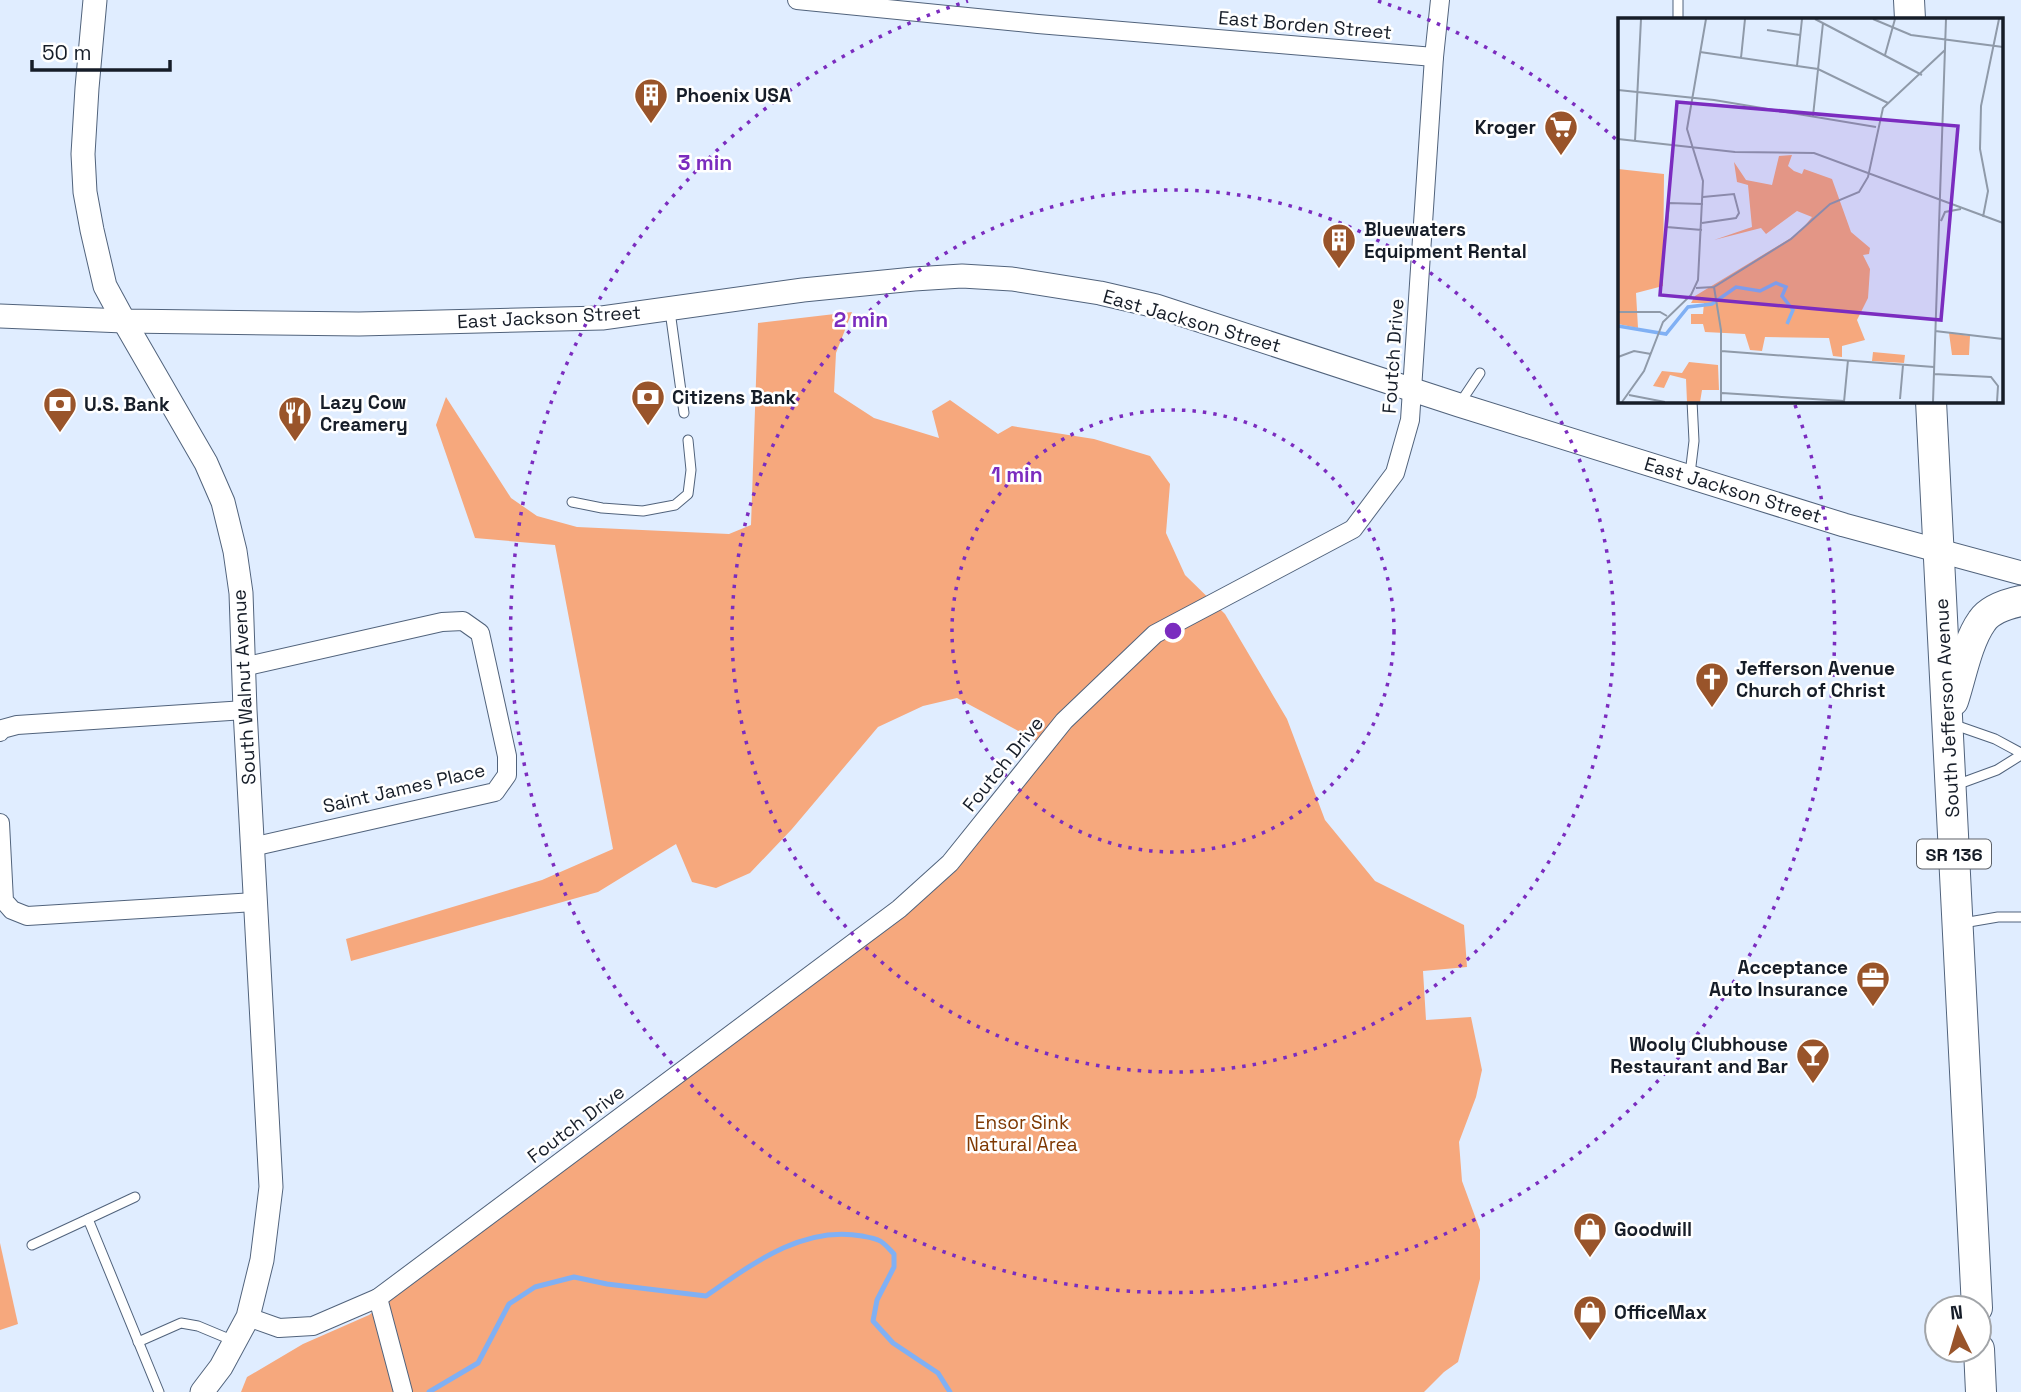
<svg xmlns="http://www.w3.org/2000/svg" width="2021" height="1392" viewBox="0 0 2021 1392" font-family="'Space Grotesk',sans-serif">
  <rect width="100%" height="100%" fill="#e0edff"/>
  <g fill="#f6a87d">
    <polygon points="852,312 836,353 834,392 874,418 939,438 932,411 950,400 998,434 1012,426 1094,439 1150,456 1170,484 1166,533 1185,575 1225,614 1287,719 1325,820 1375,881 1464,925 1467,967 1423,971 1426,1020 1471,1017 1482,1070 1476,1097 1459,1142 1462,1181 1480,1230 1480,1279 1458,1362 1444,1372 1424,1392 241,1392 247,1377 303,1344 369,1315 380,1307 950,863 1042,748 1035,740 957,698 923,706 878,727 792,829 750,873 716,888 692,882 676,844 598,892 351,961 346,939 542,880 613,849 555,545 475,538 436,425 446,397 511,498 537,516 577,527 729,534 751,525 758,323"/>
    <polygon points="0,1243 18,1324 0,1330"/>
  </g>
  <g fill="none" stroke-linecap="round" stroke-linejoin="round">
    <path stroke="#80b0f4" stroke-width="5" d="M429 1392 478 1363 509 1304 535 1287 574 1277 607 1284 706 1296C752 1264 803 1225 862 1236 867 1237 874 1238 878 1240 884 1242 889 1249 894 1254V1267L877 1300 873 1321 893 1343 938 1373 950 1392"/>
    <g stroke="#51637c" stroke-width="11">
      <g id="service">
        <polyline points="1678,0 1678,19"/>
        <polyline points="670,311 684,413"/>
        <polyline points="1460,403 1480,373"/>
        <polyline points="1690,474 1694,441 1692,401"/>
        <polyline points="572,502 602,508 643,511 675,505 688,494 691,470 688,440"/>
        <polyline points="1952,724 1995,739 2021,753"/>
        <polyline points="1956,785 1997,770 2021,755"/>
        <polyline points="1963,923 1998,917 2021,917"/>
        <polyline points="88,1219 135,1197"/>
        <polyline points="32,1245 88,1219 159,1392"/>
        <polyline points="138,1342 181,1323 198,1326 234,1341"/>
      </g>
    </g>
    <g stroke="#51637c" stroke-width="20">
      <g id="minor">
        <polyline points="797,0 1038,24 1434,57"/>
        <polyline points="243,667 442,622 463,621 480,633 507,756 507,775 495,792 252,847"/>
        <polyline points="0,732 2,729 17,725 245,710"/>
        <polyline points="0,823 4,901 12,910 27,916 255,902"/>
        <polyline points="378,1298 403,1392"/>
        <polyline points="248,1317 279,1328 313,1326 378,1298 899,909 950,863 1064,721 1155,634 1353,529 1395,473 1410,420 1434,57 1440,0"/>
      </g>
    </g>
    <g stroke="#51637c" stroke-width="25">
      <g id="tertiary">
        <polyline points="95,0 87,88 83,154 85,192 92,230 105,286 124,321 206,463 223,502 235,551 241,593 245,710 271,1187 262,1260 248,1317 221,1367 202,1392"/>
        <polyline points="0,316 124,321 359,324 602,318 803,290 914,279 962,276 1012,279 1100,293 1156,306 1459,405 1844,525 2021,573"/>
      </g>
    </g>
    <g stroke="#51637c" stroke-width="32">
      <g id="primary">
        <polyline points="1909,0 1910,19"/>
        <polyline points="1931,401 1977,1308"/>
        <path d="M1953 701C1961 677 1967 642 1982 621 1990 609 2007 604 2021 601"/>
        <polyline points="1979,1349 1981,1392"/>
      </g>
    </g>
    <use href="#service" stroke="#fff" stroke-width="9"/>
    <use href="#minor" stroke="#fff" stroke-width="18"/>
    <use href="#tertiary" stroke="#fff" stroke-width="23"/>
    <use href="#primary" stroke="#fff" stroke-width="30"/>
  </g>
  <g fill="none" stroke="#7b2cbf" stroke-width="3.5" stroke-dasharray="3.5 7">
    <circle cx="1173" cy="631" r="221"/>
    <circle cx="1173" cy="631" r="441"/>
    <path d="M1378 1A662 662 0 0 1 1620 143M1795 405A662 662 0 1 1 968 1"/>
  </g>
  <defs>
    <g id="building-pin" transform="scale(1.75)"><path d="M0 17L-7.5 6A9.5 9.5 0 1 1 7.5 6Z" fill="#99542a" stroke="#fff"/><path d="M-4-6H4V6H1V3H-1V6H-4ZM-2.5-4.3h1.7v1.8h-1.7ZM.8-4.3h1.7v1.8H.8ZM-2.5-1h1.7V.8h-1.7ZM.8-1h1.7V.8H.8Z" fill="#fff"/></g>
    <g id="supermarket-pin" transform="scale(1.75)"><path d="M0 17L-7.5 6A9.5 9.5 0 1 1 7.5 6Z" fill="#99542a" stroke="#fff"/><path d="M-6-5.5h2.5l.6 2H6L4.5 2H-2.5L-4.4-4H-6ZM-1.5 3.2a1.3 1.3 0 1 0 .1 0ZM3 3.2a1.3 1.3 0 1 0 .1 0Z" fill="#fff"/></g>
    <g id="bank-pin" transform="scale(1.75)"><path d="M0 17L-7.5 6A9.5 9.5 0 1 1 7.5 6Z" fill="#99542a" stroke="#fff"/><path d="M-6-4H6V4H-6ZM0-2.3a2.3 2.3 0 1 0 0 4.6a2.3 2.3 0 1 0 0-4.6Z" fill="#fff"/></g>
    <g id="restaurant-pin" transform="scale(1.75)"><path d="M0 17L-7.5 6A9.5 9.5 0 1 1 7.5 6Z" fill="#99542a" stroke="#fff"/><path d="M-5-6h1v4h1v-4h1v4h1v-4h1v5L-1.5 .5V6h-2V.5L-5-1ZM5-6V6H3V1.5H1.5Q1.5-4 5-6Z" fill="#fff"/></g>
    <g id="church-pin" transform="scale(1.75)"><path d="M0 17L-7.5 6A9.5 9.5 0 1 1 7.5 6Z" fill="#99542a" stroke="#fff"/><path d="M-1.2-6h2.4v3.5h3.3v2.4h-3.3V6h-2.4V-.1h-3.3v-2.4h3.3Z" fill="#fff"/></g>
    <g id="office-pin" transform="scale(1.75)"><path d="M0 17L-7.5 6A9.5 9.5 0 1 1 7.5 6Z" fill="#99542a" stroke="#fff"/><path d="M-6-3h4V-5.5h4V-3h4V5H-6ZM-1-4.5V-3h2v-1.5ZM-6 0V1H6V0Z" fill="#fff"/></g>
    <g id="bar-pin" transform="scale(1.75)"><path d="M0 17L-7.5 6A9.5 9.5 0 1 1 7.5 6Z" fill="#99542a" stroke="#fff"/><path d="M-6-5H6L.8 .8V4.5H3.5V6h-7V4.5H-.8V.8Z" fill="#fff"/></g>
    <g id="shop-pin" transform="scale(1.75)"><path d="M0 17L-7.5 6A9.5 9.5 0 1 1 7.5 6Z" fill="#99542a" stroke="#fff"/><path d="M-5-2.5h2.3a2.7 3.5 0 0 1 5.4 0H5L5.5 6h-11ZM-1.5-2.5h3a1.5 2.3 0 0 0-3 0Z" fill="#fff"/></g>
  </defs>
  <g fill-rule="evenodd">
    <use href="#building-pin" x="651" y="95"/>
    <use href="#supermarket-pin" x="1561" y="127"/>
    <use href="#building-pin" x="1339" y="240"/>
    <use href="#bank-pin" x="648" y="397"/>
    <use href="#bank-pin" x="60" y="404"/>
    <use href="#restaurant-pin" x="295" y="413"/>
    <use href="#church-pin" x="1712" y="679"/>
    <use href="#office-pin" x="1873" y="978"/>
    <use href="#bar-pin" x="1813" y="1055"/>
    <use href="#shop-pin" x="1590" y="1229"/>
    <use href="#shop-pin" x="1590" y="1312"/>
  </g>
  <g text-anchor="middle" dominant-baseline="central" stroke-width="5" stroke-linejoin="round" paint-order="stroke">
    <rect fill="#fff" stroke="#5c6168" stroke-width="2" x="1917" y="839.5" width="74" height="29" rx="5"/>
    <g font-size="18" font-weight="bold" fill="#161d28">
      <text x="1954" y="854">SR 136</text>
    </g>
    <g font-size="19" fill="#161d28" stroke="#fff">
      <text transform="translate(1305 25) rotate(5)">East Borden Street</text>
      <text transform="translate(549 317) rotate(-3)">East Jackson Street</text>
      <text transform="translate(1192 321) rotate(16)">East Jackson Street</text>
      <text transform="translate(1393 356) rotate(-86)">Foutch Drive</text>
      <text transform="translate(1733 490) rotate(17)">East Jackson Street</text>
      <text transform="translate(244 687) rotate(-93)">South Walnut Avenue</text>
      <text transform="translate(1947 708) rotate(-93)">South Jefferson Avenue</text>
      <text transform="translate(1003 764) rotate(-51)">Foutch Drive</text>
      <text transform="translate(404 788) rotate(-13)">Saint James Place</text>
      <text transform="translate(576 1124) rotate(-37)">Foutch Drive</text>
    </g>
    <g font-size="19" font-weight="bold" fill="#161d28" stroke="#fff" text-anchor="start">
      <text x="676" y="95">Phoenix USA</text>
      <text x="1536" y="127" text-anchor="end">Kroger</text>
      <text x="1364" y="229">Bluewaters<tspan x="1364" dy="22">Equipment Rental</tspan></text>
      <text x="672" y="397">Citizens Bank</text>
      <text x="320" y="402">Lazy Cow<tspan x="320" dy="22">Creamery</tspan></text>
      <text x="84" y="404">U.S. Bank</text>
      <text x="1736" y="668">Jefferson Avenue<tspan x="1736" dy="22">Church of Christ</tspan></text>
      <text x="1848" y="967" text-anchor="end">Acceptance<tspan x="1848" dy="22">Auto Insurance</tspan></text>
      <text x="1788" y="1044" text-anchor="end">Wooly Clubhouse<tspan x="1788" dy="22">Restaurant and Bar</tspan></text>
      <text x="1614" y="1229">Goodwill</text>
      <text x="1614" y="1312">OfficeMax</text>
    </g>
    <g font-size="19" fill="#7e3802" stroke="#fff">
      <text x="1022" y="1122">Ensor Sink<tspan x="1022" dy="22">Natural Area</tspan></text>
    </g>
  </g>
  <g transform="translate(1618 18)">
    <rect width="385" height="385" fill="#e0edff"/>
    <path d="M174 137 170 148 176 153 184 156 186 151 214 161 233 214 252 230 251 236 245 237 252 251 250 280 239 302 247 322 224 328V339L215 338 211 320 147 319 144 333 132 332 127 316 87 314 85 306H73V296H85L86 285H73L77 278 181 215 194 199 179 193 148 216 143 210 96 222 134 209 130 167 119 164 116 144 128 162 154 167 161 138ZM0 151 46 156 45 268 18 275 20 310 0 306ZM331 315 352 318 351 337H334ZM255 334 287 337 286 345 254 343ZM71 344 100 347 101 372H84L82 384H69L68 361 52 357 46 370 35 368 44 353 64 355Z" fill="#f6a87d"/>
    <path fill="none" stroke="#80b0f4" stroke-width="3.5" d="M0 308 48 316 70 289 94 286 118 269 142 273 158 265 168 269 164 278 175 292 169 306"/>
    <path fill="none" stroke="#8f9aa9" stroke-width="2" d="M197 1 304 57M255 1 293 17 385 29M149 12 182 17M82 34 200 51 270 85M267 37 277 1M123 40 127 1M179 48 184 1M0 72 96 82 258 109M195 98 205 5M0 121 117 134 196 135 385 205M17 123 23 1M365 199 370 173 362 131 363 88 381 1M323 203 327 194 343 191M84 205 118 200 121 195 116 176 85 179M84 212 49 209 51 185 85 186M96 269 103 312V384M78 270 96 269 173 221 212 186 241 174 250 159 265 90 327 32M0 294H42L49 298M317 313 385 321M103 333 316 349M0 339 16 333 33 336M316 356 373 359 380 368 379 384M104 375 226 383M11 377 47 384M282 381 285 347M4 384 26 353 45 304 73 277 80 262 85 163 69 111 88 1M226 384 230 342M315 384 328 1"/>
    <path fill="#7b2cbf" fill-opacity="0.15" stroke="#7b2cbf" stroke-width="3.5" d="M59 84 340 108 323 302 42 277Z"/>
    <rect width="385" height="385" fill="none" stroke="#161d28" stroke-width="3.5"/>
  </g>
  <circle cx="1173" cy="631" r="10" fill="#7b2cbf" stroke="#fff" stroke-width="3.5"/>
  <g font-size="21" text-anchor="middle" font-weight="bold" fill="#7b2cbf" stroke="#fff" stroke-width="5" stroke-linejoin="round" paint-order="stroke">
    <text x="705" y="170">3 min</text>
    <text x="861" y="327">2 min</text>
    <text x="1017" y="482">1 min</text>
  </g>
  <g transform="translate(1958 1329) rotate(355)"><circle r="33" fill="#ffffff" stroke="#a2a5a9" stroke-width="2"/>
  <path d="M0-5L12 26L0 18L-12 26Z" fill="#99542a"/>
  <text y="-10" font-size="19" font-weight="bold" text-anchor="middle" fill="#161d28">N</text>
  </g>
  <path d="M32 60v10h138v-10" fill="none" stroke="#161d28" stroke-width="3.5"/>
  <text x="42" y="60" font-size="21" fill="#161d28" stroke="#ffffff" stroke-width="5" paint-order="stroke">50 m</text>
</svg>
